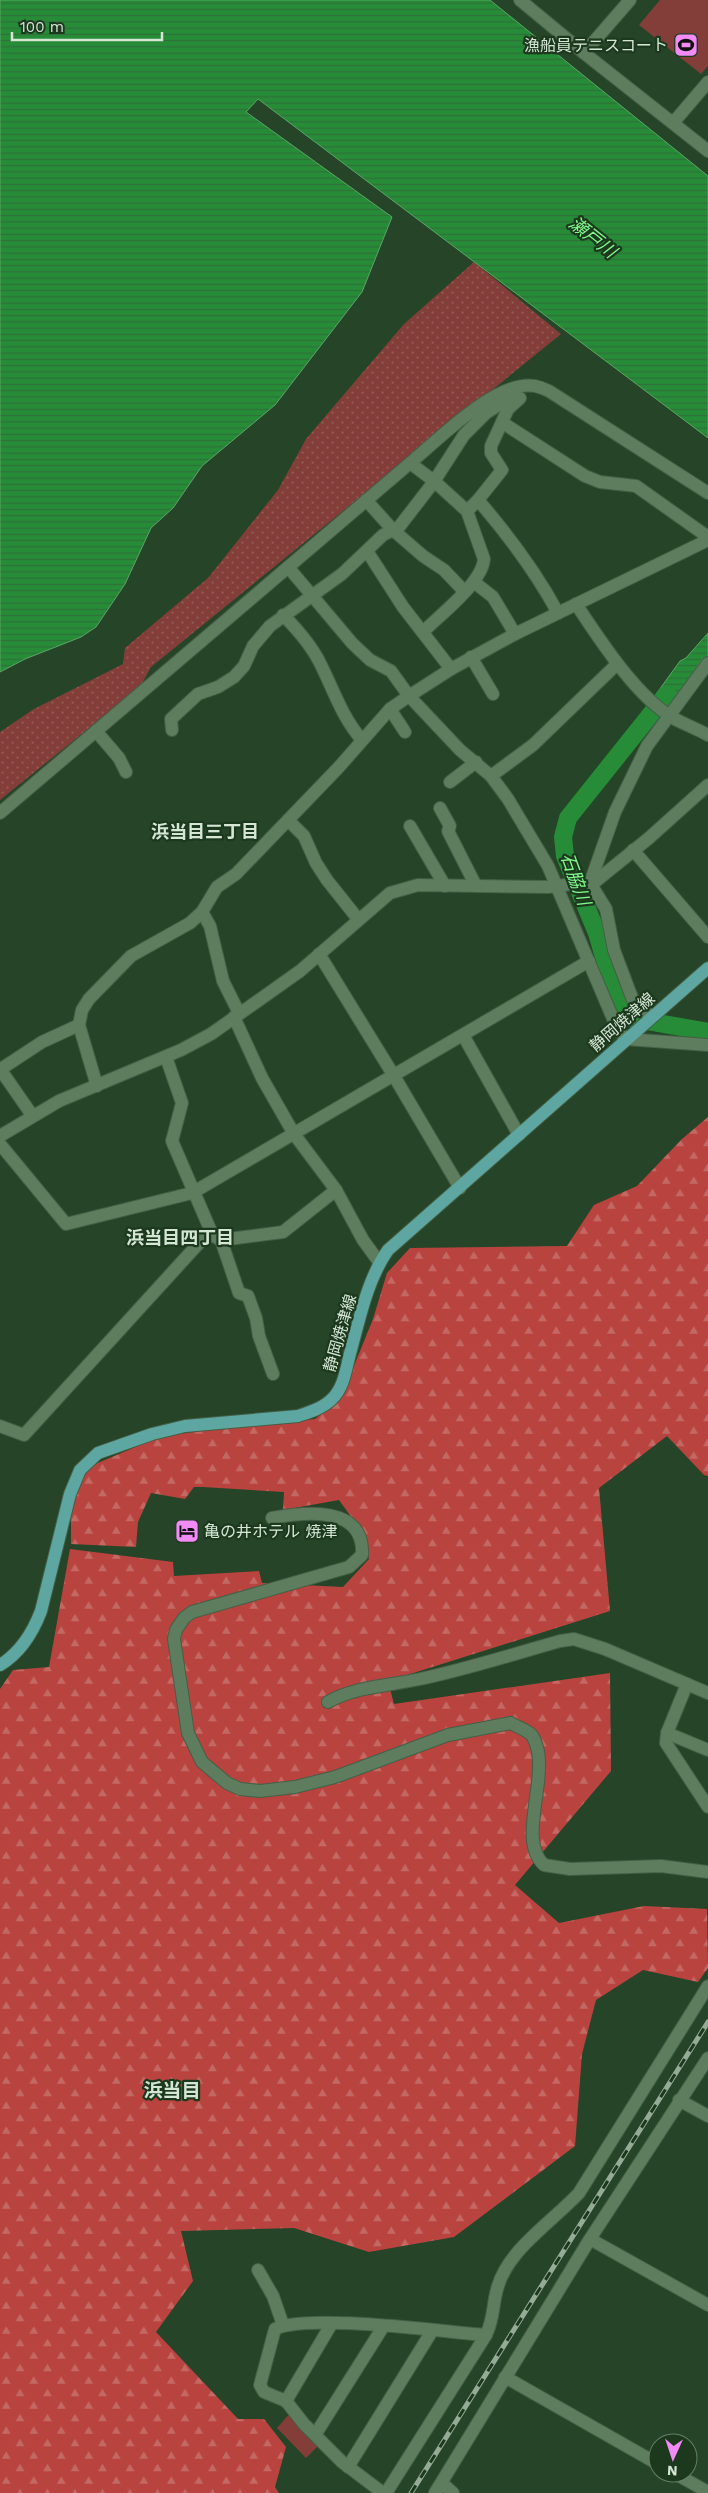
<svg xmlns="http://www.w3.org/2000/svg" width="708" height="2493" viewBox="0 0 708 2493" font-family="'Work Sans','Noto Sans JP',sans-serif">
  <defs>
    <pattern id="grass-dots" width="8" height="8" patternUnits="userSpaceOnUse" patternTransform="scale(1.25)"><rect width="8" height="8" fill="#843e39"/><path d="M2 2h.1M6 6h.1" fill="none" stroke="#945a55" stroke-width="1.8" stroke-linecap="round"/></pattern>
    <pattern id="forest-firs" width="22" height="20" patternUnits="userSpaceOnUse" patternTransform="scale(1.25)"><rect width="22" height="20" fill="#b9443f"/><path d="M5 1l3.5 6h-7zM16 11l3.5 6h-7z" fill="#c46863"/></pattern>
    <pattern id="water-rules" width="6" height="5" patternUnits="userSpaceOnUse" patternTransform="scale(1.25)"><rect width="6" height="5" fill="#268c37"/><path d="M0 2.5h6" fill="none" stroke="#30703b"/></pattern>
  </defs>
  <rect width="100%" height="100%" fill="#264428"/>
  <polygon fill="url(#grass-dots)" points="474,262 561,334 151,667 140,687 0,800 0,732 34,709 123,664 125,648 208,578 278,490 306,439 404,324"/>
  <polygon fill="url(#forest-firs)" points="708,1117 708,1476 704,1475 667,1436 599,1488 610,1611 388,1681 394,1704 610,1673 611,1771 515,1885 559,1923 644,1906 707,1909 708,1968 698,1982 643,1970 596,2000 582,2054 575,2146 454,2237 369,2252 294,2228 181,2231 193,2281 156,2332 238,2419 264,2419 286,2447 275,2487 279,2493 0,2493 0,1689 13,1670 49,1667 70,1549 173,1562 174,1576 259,1571 262,1583 343,1587 369,1559 360,1529 339,1500 283,1510 284,1492 203,1487 194,1487 185,1499 151,1493 138,1522 136,1547 71,1544 71,1501 86,1468 159,1437 221,1428 315,1419 341,1398 373,1319 387,1273 410,1248 567,1246 594,1205 637,1186 682,1139"/>
  <g fill="#843e39">
    <polygon points="660,0 708,0 708,66 701,74 639,25"/>
    <polygon points="292,2411 320,2444 306,2458 277,2428"/>
  </g>
  <g fill="url(#water-rules)" stroke="#5aa766">
    <polygon points="0,0 490,0 708,176 708,438 258,99 246,112 392,217 362,292 275,405 202,466 173,508 151,528 125,584 96,627 81,637 25,659 0,672"/>
    <polygon points="708,633 708,658 706,660 703,658 668,709 654,697 680,661 686,658"/>
  </g>
  <g fill="none" stroke-linecap="round" stroke-linejoin="round">
    <polyline stroke="#268c37" stroke-width="18" points="667,694 568,818 563,837 565,856 597,933 617,1002 630,1018 708,1032"/>
    <g stroke="#445f46" stroke-width="14">
      <g id="minor">
        <polyline points="520,0 584,53 708,151"/>
        <polyline points="584,53 630,0"/>
        <polyline points="673,123 708,82"/>
        <polyline points="503,423 585,476 600,482 636,486 708,537"/>
        <path d="M410 463 434 481 467 511 484 559C482 583 441 614 423 632"/>
        <polyline points="366,500 393,530 423,556 444,570 464,591"/>
        <polyline points="478,500 502,470 491,453 491,446 508,409 519,399"/>
        <path d="M467 511 478 500C509 536 536 572 558 613"/>
        <polyline points="367,551 403,607 451,669"/>
        <polyline points="288,567 352,643 370,660 391,671 409,696 460,750 491,776 508,799 548,866 617,1028 626,1039 708,1045"/>
        <polyline points="474,582 493,597 515,634"/>
        <path d="M576 604C600 640 635 695 673 718 684 724 697 729 708 735"/>
        <path d="M283 615C298 630 312 646 321 665 334 691 342 717 362 740"/>
        <polyline points="471,657 493,694"/>
        <polyline points="390,709 405,732"/>
        <polyline points="172,730 171,719 198,694 218,687 234,677 244,666 253,646 270,626 342,574 383,535 399,527 433,483 464,435 486,413 505,401 520,398"/>
        <polyline points="96,731 119,758 126,772"/>
        <polyline points="491,776 533,745 617,664"/>
        <polyline points="450,782 476,762"/>
        <polyline points="440,808 450,826 448,831 476,886"/>
        <path d="M0 813 416 458C442 436 499 379 535 386 540 387 545 389 549 391L708 493"/>
        <polyline points="288,820 304,836 316,863 327,880 358,919"/>
        <polyline points="410,826 445,886"/>
        <polyline points="633,850 708,937"/>
        <polyline points="590,883 615,812 647,746 708,663"/>
        <polyline points="590,883 606,909 614,950 634,1003 641,1010 653,1016"/>
        <polyline points="202,912 210,926 223,981 239,1013"/>
        <polyline points="319,954 394,1076 460,1188"/>
        <polyline points="234,1017 262,1078 294,1134 336,1190 363,1240 379,1262"/>
        <polyline points="463,1035 519,1135"/>
        <polyline points="166,1057 182,1103 172,1141 213,1236 221,1240 283,1232 336,1190"/>
        <polyline points="0,1069 32,1115"/>
        <polyline points="1,1069 42,1042 79,1025"/>
        <polyline points="97,1086 79,1025 82,1010 89,999 131,956 190,923 202,912 217,887 236,874 339,767 390,709 409,696 451,669 515,634 708,540"/>
        <polyline points="0,1136 59,1101 181,1050 211,1034 300,971 390,893 418,885 548,887 596,881 649,838 708,785"/>
        <polyline points="0,1144 66,1224 192,1193 589,961"/>
        <polyline points="221,1240 239,1293 248,1296 256,1318 259,1336 273,1374"/>
        <polyline points="0,1426 24,1435 210,1231"/>
        <path d="M272 1518C305 1512 365 1505 362 1555L349 1567 192 1612 184 1618 176 1630 174 1639 188 1733 202 1762 227 1783 240 1789 260 1791 295 1787 335 1777 448 1735 511 1723C517 1727 530 1731 533 1737 553 1772 515 1838 544 1865L570 1869 661 1866 708 1872"/>
        <polyline points="687,1684 667,1733 666,1743 708,1807"/>
        <path d="M328 1702C357 1686 388 1686 420 1679 467 1669 514 1654 560 1641L574 1639 605 1649 708 1693"/>
        <polyline points="667,1733 708,1750"/>
        <polyline points="679,2100 708,2116"/>
        <polyline points="590,2239 708,2305"/>
        <polyline points="258,2270 273,2296 283,2325"/>
        <polyline points="505,2377 658,2464"/>
        <polyline points="286,2401 332,2323"/>
        <polyline points="315,2435 383,2327"/>
        <polyline points="348,2467 432,2331"/>
        <polyline points="674,2473 708,2492"/>
        <polyline points="442,2483 453,2493"/>
        <path d="M383 2493 342 2462 304 2424 286 2401 264 2392 260 2385 275 2329C305 2313 445 2332 486 2335"/>
        <path d="M386 2493 486 2335C495 2316 492 2304 498 2286 509 2249 553 2221 579 2193L708 1986"/>
        <polyline points="435,2493 590,2239 708,2058"/>
      </g>
    </g>
    <g stroke="#445f46" stroke-width="14">
      <path id="major" d="M0 1665C20 1653 33 1632 41 1611L70 1494 80 1470 98 1453 152 1434 185 1426 298 1416C310 1412 323 1408 332 1399 345 1386 346 1367 351 1350 360 1317 368 1278 388 1250L708 968"/>
    </g>
    <use href="#minor" stroke="#5d7d5e" stroke-width="12"/>
    <use href="#major" stroke="#5ea6a1" stroke-width="12"/>
    <g stroke="#95ab96" stroke-width="5">
      <polyline id="rail" points="411,2493 708,2022"/>
    </g>
    <use href="#rail" stroke="#1c391e" stroke-width="3" stroke-dasharray="9" stroke-linecap="butt"/>
  </g>
  <defs>
    <g id="stadium-square" transform="scale(1.25)"><rect x="-9" y="-9" width="18" height="18" rx="4" fill="#f18bf5" stroke="#1c391e"/><path d="M0-5a6.5 5 0 1 0 0 10a6.5 5 0 1 0 0-10ZM-3.5-1.8h7v3.6h-7Z" fill="#111"/></g>
    <g id="hotel-square" transform="scale(1.25)"><rect x="-9" y="-9" width="18" height="18" rx="4" fill="#f18bf5" stroke="#1c391e"/><path d="M-6-4.5h1.5V1H6V5H4.5V3h-9V5H-6ZM-4 0a1.8 1.8 0 1 1 3.6 0ZM.5 0V-2.5h3Q6-2.5 6 0Z" fill="#111"/></g>
  </defs>
  <g fill-rule="evenodd">
    <use href="#stadium-square" x="686" y="45"/>
    <use href="#hotel-square" x="187" y="1531"/>
  </g>
  <g text-anchor="middle" dominant-baseline="central" stroke-width="4.5" stroke-linejoin="round" paint-order="stroke">
    <g font-size="16" fill="#d5e6d5" stroke="#1c391e" text-anchor="end">
      <text x="668" y="45">漁船員テニスコート</text>
      <text x="204" y="1531" text-anchor="start">亀の井ホテル 焼津</text>
    </g>
    <g font-size="16" fill="#d5e6d5" stroke="#1c391e">
      <text transform="translate(622 1022) rotate(-41)">静岡焼津線</text>
      <text transform="translate(340 1333) rotate(-74)">静岡焼津線</text>
    </g>
    <g font-size="18" font-style="italic" fill="#81f98c" stroke="#1c391e">
      <text transform="translate(593 237) rotate(38)">瀬戸川</text>
      <text transform="translate(576 879) rotate(70)">石脇川</text>
    </g>
    <g font-size="18" font-weight="bold" fill="#d5e6d5" stroke="#1c391e">
      <text x="205" y="831">浜当目三丁目</text>
      <text x="180" y="1237">浜当目四丁目</text>
    </g>
    <g font-size="19" font-weight="bold" fill="#d5e6d5" stroke="#1c391e">
      <text x="172" y="2090">浜当目</text>
    </g>
  </g>
  <g transform="translate(673 2458) rotate(183)"><circle r="24" fill="#1c391e" stroke="#667e67"/>
  <path d="M0-4L9 19L0 12L-9 19Z" fill="#f18bf5"/>
  <text y="-8" font-size="14" font-weight="bold" text-anchor="middle" fill="#d5e6d5">N</text>
  </g>
  <path d="M12 32v8h150v-8" fill="none" stroke="#d5e6d5" stroke-width="2.5"/>
  <text x="20" y="32" font-size="15" fill="#d5e6d5" stroke="#1c391e" stroke-width="4" paint-order="stroke">100 m</text>
</svg>
